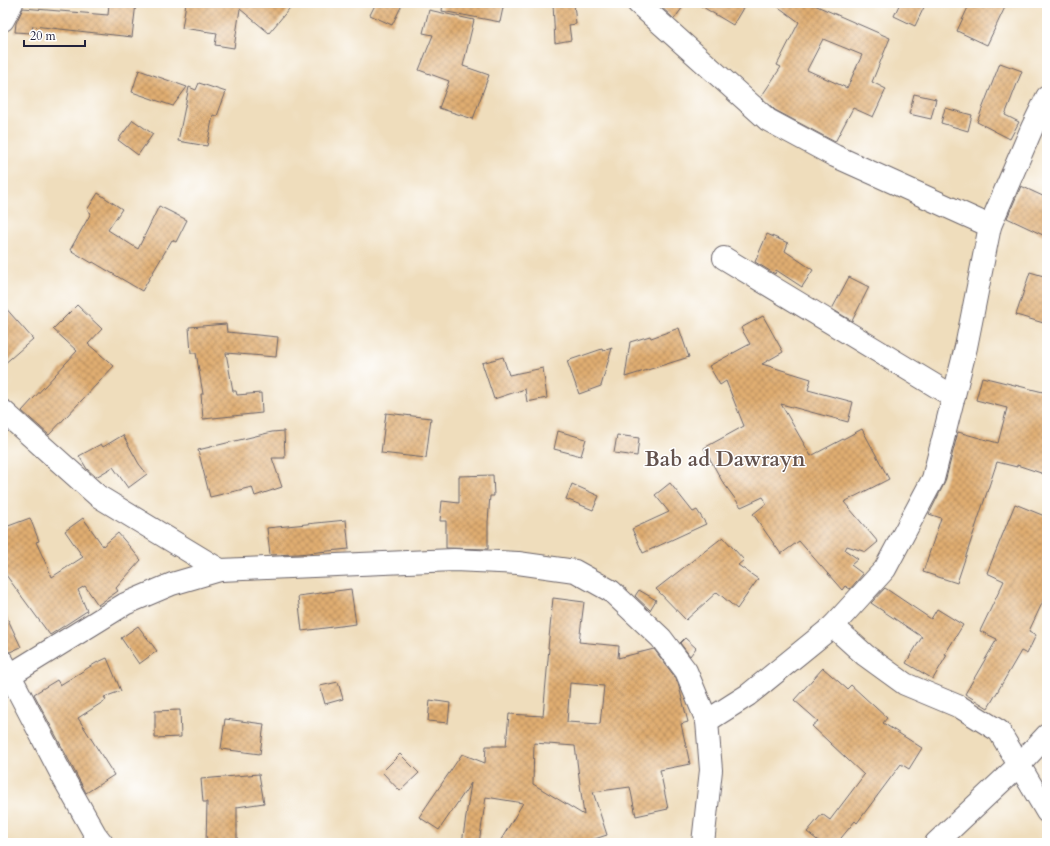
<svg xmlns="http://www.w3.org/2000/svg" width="1050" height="846" viewBox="0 0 1050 846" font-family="Cardo,serif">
  <defs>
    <pattern id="building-cross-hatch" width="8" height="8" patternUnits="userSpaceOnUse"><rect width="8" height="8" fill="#e0ad71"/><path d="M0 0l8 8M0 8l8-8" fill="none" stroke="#b58c5e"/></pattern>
  </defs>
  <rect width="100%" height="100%" fill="#fff"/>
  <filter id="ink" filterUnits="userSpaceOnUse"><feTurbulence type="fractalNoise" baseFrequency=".025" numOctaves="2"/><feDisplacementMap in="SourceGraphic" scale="8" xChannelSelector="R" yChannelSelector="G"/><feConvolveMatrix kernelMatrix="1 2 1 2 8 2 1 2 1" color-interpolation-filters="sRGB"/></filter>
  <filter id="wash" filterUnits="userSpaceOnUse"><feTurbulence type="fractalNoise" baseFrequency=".012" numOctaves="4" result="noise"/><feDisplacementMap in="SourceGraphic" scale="16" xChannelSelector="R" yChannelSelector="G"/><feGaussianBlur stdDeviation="0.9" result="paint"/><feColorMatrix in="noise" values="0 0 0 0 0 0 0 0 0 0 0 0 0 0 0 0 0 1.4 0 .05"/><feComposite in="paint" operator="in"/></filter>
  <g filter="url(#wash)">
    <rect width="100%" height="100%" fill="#efddbc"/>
    <g id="blocks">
      <g fill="url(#building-cross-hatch)" fill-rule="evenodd">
        <polygon points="109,3 136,3 132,37 33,26 31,33 15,32 16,23 23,8 108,15"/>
        <polygon points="186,3 294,3 269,33 240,9 234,48 215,45 217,33 182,28"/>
        <polygon points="376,3 403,3 392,25 370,15"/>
        <polygon points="443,3 504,3 500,22 442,11"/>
        <polygon points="553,3 574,3 576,24 569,25 571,40 555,43"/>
        <polygon points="657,3 686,3 674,19"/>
        <polygon points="696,3 746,3 733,25"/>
        <path d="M773 3H810L890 38 872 82 886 89 873 117 853 108 835 142 775 110 761 97 781 67 777 65 799 22ZM823 39 862 55 847 88 807 70Z"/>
        <polygon points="900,3 926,3 915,26 894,16"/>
        <polygon points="970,3 1007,3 987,45 957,31"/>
        <polygon points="429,10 474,20 463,66 489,75 473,119 439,108 449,81 419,70 433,35 423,33"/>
        <polygon points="1000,63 1022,71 1005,115 1019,122 1010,139 977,122"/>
        <polygon points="139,70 187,87 173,106 132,92"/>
        <polygon points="199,83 226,92 217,116 213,115 207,146 178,141 189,87 196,90"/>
        <polygon points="914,94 936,99 931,119 909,114"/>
        <polygon points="945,108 972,115 968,131 941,123"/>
        <polygon points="133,120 153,134 138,155 118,140"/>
        <polygon points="1021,186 1047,198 1047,226 1043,235 1007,218"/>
        <polygon points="98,193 122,209 108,230 138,249 159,206 187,220 176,242 172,240 142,291 93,262 92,263 70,250 91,213 87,210"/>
        <polygon points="767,234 788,243 785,251 813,270 802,287 776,270 775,274 755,262"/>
        <polygon points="1030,272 1047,277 1047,324 1016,315"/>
        <polygon points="849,277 869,287 852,321 832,309"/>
        <polygon points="3,305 33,339 3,365"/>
        <polygon points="77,305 102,329 88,344 114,366 49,435 22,411 77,351 53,329"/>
        <polygon points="763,316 783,352 762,364 811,379 808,390 853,402 848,422 781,404 811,456 862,429 889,479 844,502 878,542 866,552 847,546 845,550 858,559 851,565 863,574 850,589 845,586 842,590 799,541 781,554 753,514 767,503 763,497 741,507 722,481 704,448 744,426 726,381 720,385 709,366 750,344 741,328"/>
        <polygon points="226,324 227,332 278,337 276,357 226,353 233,391 236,391 237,395 261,393 262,413 203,419 201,394 203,394 196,353 191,353 189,327"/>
        <polygon points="679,328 689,357 625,377 630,342 650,336 651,338"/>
        <polygon points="612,348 601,386 579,394 567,361 602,349 603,351"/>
        <polygon points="503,357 509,375 543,368 547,398 527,402 525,389 494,399 482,363"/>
        <polygon points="982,377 1047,393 1047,475 1017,465 1017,467 997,462 957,583 923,572 941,518 929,514 945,482 958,432 998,443 1007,408 976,400"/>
        <polygon points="386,413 431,418 426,458 381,453"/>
        <polygon points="284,431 285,458 272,458 282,487 255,496 252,487 210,497 198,450 272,432"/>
        <polygon points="558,431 586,439 581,456 554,449"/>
        <polygon points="123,435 139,464 147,474 128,488 113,467 96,477 87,469 79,456 101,444 103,447"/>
        <polygon points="617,435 639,438 637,456 614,453"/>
        <polygon points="493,475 494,496 490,496 488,522 488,549 446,548 446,521 440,521 442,501 459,503 459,476"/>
        <polygon points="670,483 693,512 697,510 706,524 643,553 632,529 669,512 655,495"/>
        <polygon points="572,484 599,496 593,510 566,499"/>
        <polygon points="1015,504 1047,517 1047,593 1029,631 1036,635 1027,654 1021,651 988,708 965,694 997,639 980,631 1004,581 987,573"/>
        <polygon points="30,518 39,541 36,542 52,577 83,557 65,531 83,518 103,546 118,533 141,560 116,588 118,591 98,605 85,586 78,590 87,611 50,635 3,571 3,528"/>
        <polygon points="346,520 349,549 298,554 270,555 267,528"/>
        <polygon points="723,537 744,560 738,565 758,579 737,609 717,592 686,620 656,589"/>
        <polygon points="885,588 931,619 937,609 963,625 945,654 947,655 933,679 906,663 922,637 871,603"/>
        <polygon points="351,589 356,624 302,631 298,596"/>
        <polygon points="639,590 656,600 650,610 635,596"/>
        <path d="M553 598 584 602 579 642 619 646 618 658 654 649 675 677 678 683 688 722 681 724 690 764 660 770 668 809 636 816 630 787 593 792 607 835 582 843H499L523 803 486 797 479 843H462L471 783 439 830 419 817 462 754 485 763 486 746H506L509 714 543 716 549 648H548ZM570 683 604 686 600 724 567 722ZM534 743 575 746 584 815 533 784Z"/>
        <polygon points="3,609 21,647 10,652 3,650"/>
        <polygon points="138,626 157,651 139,664 121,638"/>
        <polygon points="685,638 696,648 690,656 680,643"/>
        <polygon points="107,658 121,691 104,697 106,700 78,718 114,775 86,793 34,694 57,680 60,685 96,663"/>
        <polygon points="823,668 847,689 851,685 887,718 883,723 922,748 909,769 901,764 857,823 855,821 837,843 821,843 807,832 822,814 830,820 864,775 812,726 818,721 794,700"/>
        <polygon points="338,682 343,699 325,704 320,686"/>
        <polygon points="430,700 450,703 448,723 428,721"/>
        <polygon points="180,710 181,737 155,738 155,711"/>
        <polygon points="225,719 264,724 260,754 221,749"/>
        <polygon points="400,754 419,773 400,791 382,772"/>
        <polygon points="259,774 264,803 237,807 237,843 206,843 207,802 203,802 201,779"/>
      </g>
    </g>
  </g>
  <g filter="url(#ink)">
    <use href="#blocks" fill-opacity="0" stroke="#6a6368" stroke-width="1"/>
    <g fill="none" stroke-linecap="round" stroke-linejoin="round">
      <g stroke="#6a6368" stroke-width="24">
        <g id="minor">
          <polyline points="638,3 768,120 835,156 990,226"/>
          <polyline points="3,20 12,3"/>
          <polyline points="724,258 954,397"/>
          <polyline points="3,411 98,496 220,570"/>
          <polyline points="833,626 865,655 905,684 960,707 999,731 1047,812"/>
          <polyline points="3,662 64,779 95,834 102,843"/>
          <polyline points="10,675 125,604 172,584 220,570 454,560 518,563 575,571 611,591 661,638 686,671 707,721 711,770 703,843"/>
          <polyline points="707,721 748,695 833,626 885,569 933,479 966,347 990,226 1032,128 1047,97"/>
        </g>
      </g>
      <g stroke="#6a6368" stroke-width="24">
        <polyline id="major" points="936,843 1020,764 1047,735"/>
      </g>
      <use href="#minor" stroke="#fff" stroke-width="22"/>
      <use href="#major" stroke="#fff" stroke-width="22"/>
    </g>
  </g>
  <g text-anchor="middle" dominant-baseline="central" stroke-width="3" stroke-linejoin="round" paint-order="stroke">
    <g font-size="21" font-weight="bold" fill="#64534e" stroke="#fff">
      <text x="725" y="459">Bab ad Dawrayn</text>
    </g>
  </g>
  <rect width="1050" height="846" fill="none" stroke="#fff" stroke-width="16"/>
  <path d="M24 40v6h61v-6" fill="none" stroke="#22223b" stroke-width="2"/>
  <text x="30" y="40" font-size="12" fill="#22223b" stroke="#ffffff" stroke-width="3" paint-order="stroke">20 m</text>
</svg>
